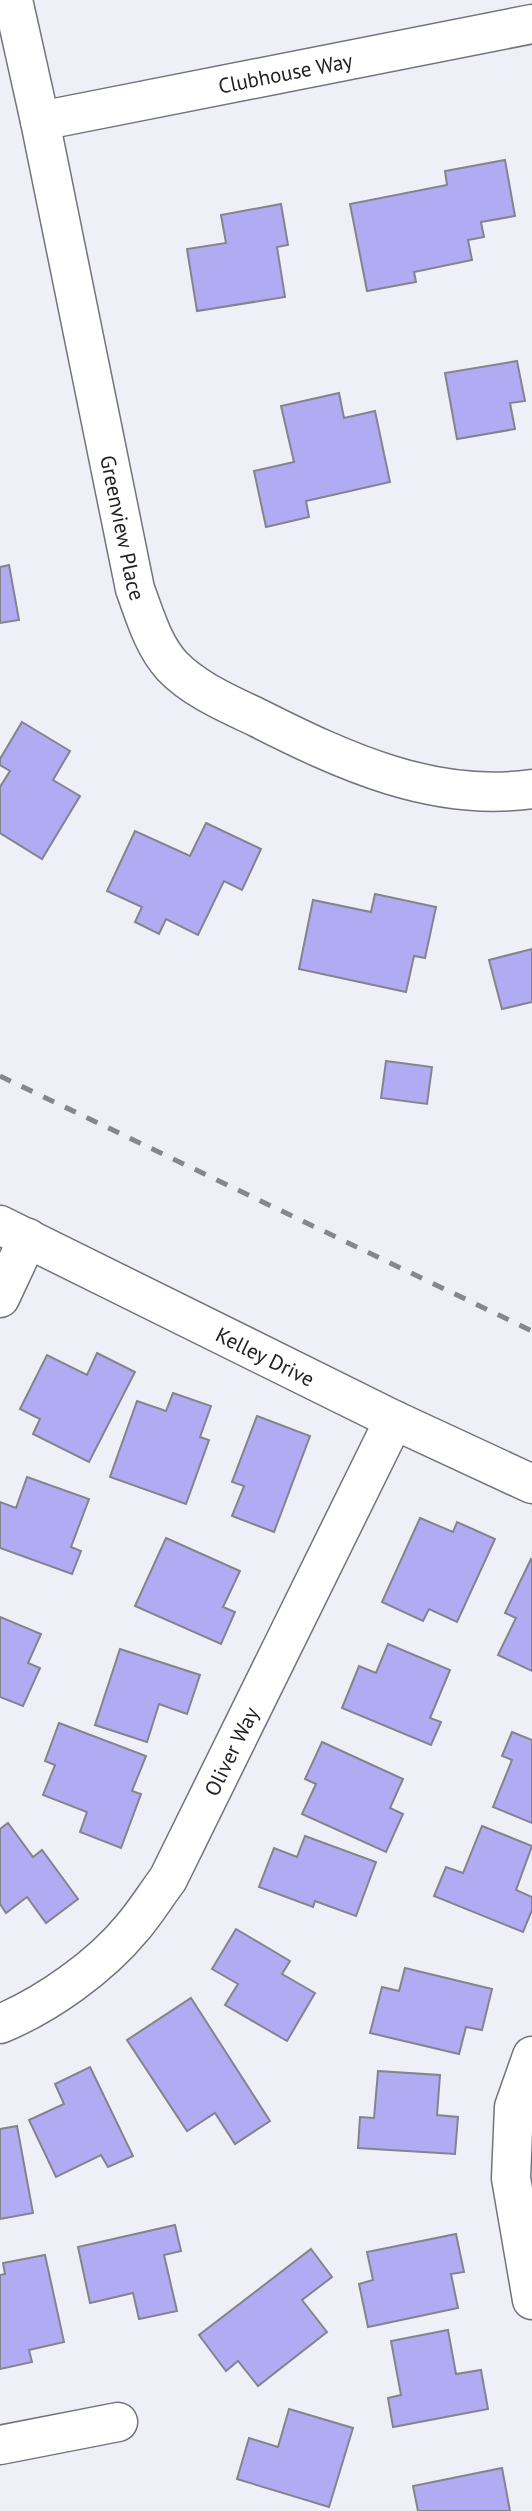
<svg xmlns="http://www.w3.org/2000/svg" width="532" height="2511" viewBox="0 0 532 2511" font-family="'PT Sans',sans-serif">
  <rect width="100%" height="100%" fill="#efeff8"/>
  <g fill="#b0abf3" stroke="#84848c" stroke-width="2">
    <polygon points="505,160 515,216 481,222 484,237 468,240 472,260 414,272 416,282 367,291 350,204 447,185 445,171"/>
    <polygon points="281,204 288,245 277,247 285,297 197,311 187,249 226,243 221,215"/>
    <polygon points="517,361 525,401 510,403 515,429 457,439 445,373"/>
    <polygon points="339,393 344,418 375,411 390,482 306,501 309,517 266,527 254,471 294,462 281,406"/>
    <polygon points="9,565 19,620 0,623 0,567"/>
    <polygon points="22,722 70,751 53,780 80,796 42,859 0,833 0,787 10,771 0,765 0,759"/>
    <polygon points="206,823 261,849 242,890 224,881 198,935 166,919 159,934 135,922 142,907 107,891 135,831 190,856"/>
    <polygon points="375,894 436,907 425,958 414,956 406,992 299,969 313,900 371,912"/>
    <polygon points="532,949 532,1002 502,1009 489,960"/>
    <polygon points="386,1061 432,1067 427,1104 381,1098"/>
    <polygon points="97,1353 135,1372 89,1462 33,1434 40,1419 20,1409 47,1355 87,1375"/>
    <polygon points="173,1393 211,1406 200,1437 209,1440 186,1504 110,1477 137,1401 166,1411"/>
    <polygon points="257,1416 310,1436 274,1532 232,1516 244,1486 232,1482"/>
    <polygon points="27,1477 89,1499 71,1547 81,1551 72,1574 0,1548 0,1502 16,1508"/>
    <polygon points="420,1518 453,1532 457,1522 495,1539 457,1622 429,1609 423,1621 382,1602"/>
    <polygon points="166,1538 240,1571 223,1607 235,1612 221,1644 135,1606"/>
    <polygon points="531,1559 532,1560 532,1671 498,1655 516,1618 505,1613"/>
    <polygon points="0,1617 41,1634 28,1663 40,1668 23,1706 0,1697"/>
    <polygon points="388,1644 450,1670 430,1718 441,1722 431,1745 342,1708 359,1666 376,1673"/>
    <polygon points="120,1649 200,1675 187,1714 159,1704 147,1742 95,1725"/>
    <polygon points="59,1723 146,1756 132,1791 141,1794 121,1848 80,1832 87,1812 43,1795 55,1765 45,1761"/>
    <polygon points="512,1732 532,1740 532,1823 493,1807 512,1760 502,1756"/>
    <polygon points="322,1742 403,1779 390,1808 403,1814 386,1852 302,1814 316,1784 305,1779"/>
    <polygon points="8,1823 33,1857 42,1850 78,1899 46,1923 27,1897 6,1913 0,1904 0,1829"/>
    <polygon points="482,1826 532,1846 516,1890 532,1897 532,1910 523,1932 434,1896 446,1867 463,1873"/>
    <polygon points="305,1836 376,1862 356,1916 315,1901 313,1907 259,1887 274,1848 297,1857"/>
    <polygon points="236,1929 290,1961 282,1974 315,1993 287,2041 225,2005 238,1984 212,1969"/>
    <polygon points="405,1968 492,1989 482,2030 466,2027 459,2054 370,2033 382,1987 399,1991"/>
    <polygon points="191,1998 270,2121 235,2144 215,2113 187,2131 127,2040"/>
    <polygon points="90,2067 133,2156 108,2167 101,2155 56,2177 29,2120 64,2104 55,2084"/>
    <polygon points="378,2071 440,2075 437,2115 458,2117 455,2154 358,2148 360,2117 374,2118"/>
    <polygon points="17,2126 33,2213 0,2219 0,2129"/>
    <polygon points="175,2225 181,2251 164,2255 177,2311 139,2319 133,2293 90,2303 78,2247"/>
    <polygon points="456,2234 464,2272 451,2274 458,2308 368,2327 359,2284 373,2280 367,2252"/>
    <polygon points="311,2249 332,2277 302,2300 327,2332 258,2386 238,2361 226,2371 199,2335"/>
    <polygon points="45,2255 64,2342 29,2350 32,2362 0,2369 0,2275 5,2274 3,2263"/>
    <polygon points="448,2330 456,2374 481,2370 488,2409 393,2427 388,2398 401,2395 391,2341"/>
    <polygon points="289,2409 353,2428 329,2507 237,2479 249,2438 278,2447"/>
    <polygon points="502,2468 510,2511 418,2511 413,2486"/>
  </g>
  <g fill="none" stroke-linecap="round" stroke-linejoin="round">
    <g stroke="#73737a" stroke-width="41">
      <g id="minor">
        <path id="s1" d="M13 0 40 121 135 589C145 616 153 645 172 666 195 690 229 704 258 718 343 761 434 803 532 789"/>
        <path id="s2" d="M40 121 532 24"/>
        <path id="s3" d="M0 1225 394 1420 532 1484"/>
        <polyline points="0,1298 28,1238"/>
        <path id="s4" d="M0 2024C46 2005 100 1967 132 1928 145 1913 156 1895 168 1879L394 1420"/>
        <polyline points="532,2056 514,2107 511,2178 532,2300"/>
        <polyline points="0,2445 118,2422"/>
      </g>
    </g>
    <use href="#minor" stroke="#fff" stroke-width="38"/>
    <polyline stroke="#86868c" stroke-width="5" stroke-dasharray="12 12" stroke-linecap="butt" points="0,1076 532,1331"/>
  </g>
  <g text-anchor="middle" dominant-baseline="central" stroke-width="7" stroke-linejoin="round" paint-order="stroke">
    <g font-size="21" fill="#222225" stroke="#fdfdff">
      <text stroke="none"><textPath href="#s2" startOffset="250">Clubhouse Way</textPath></text>
      <text stroke="none"><textPath href="#s1" startOffset="539">Greenview Place</textPath></text>
      <text stroke="none"><textPath href="#s3" startOffset="296">Kelley Drive</textPath></text>
      <text stroke="none"><textPath href="#s4" startOffset="368">Oliver Way</textPath></text>
    </g>
  </g>
</svg>
